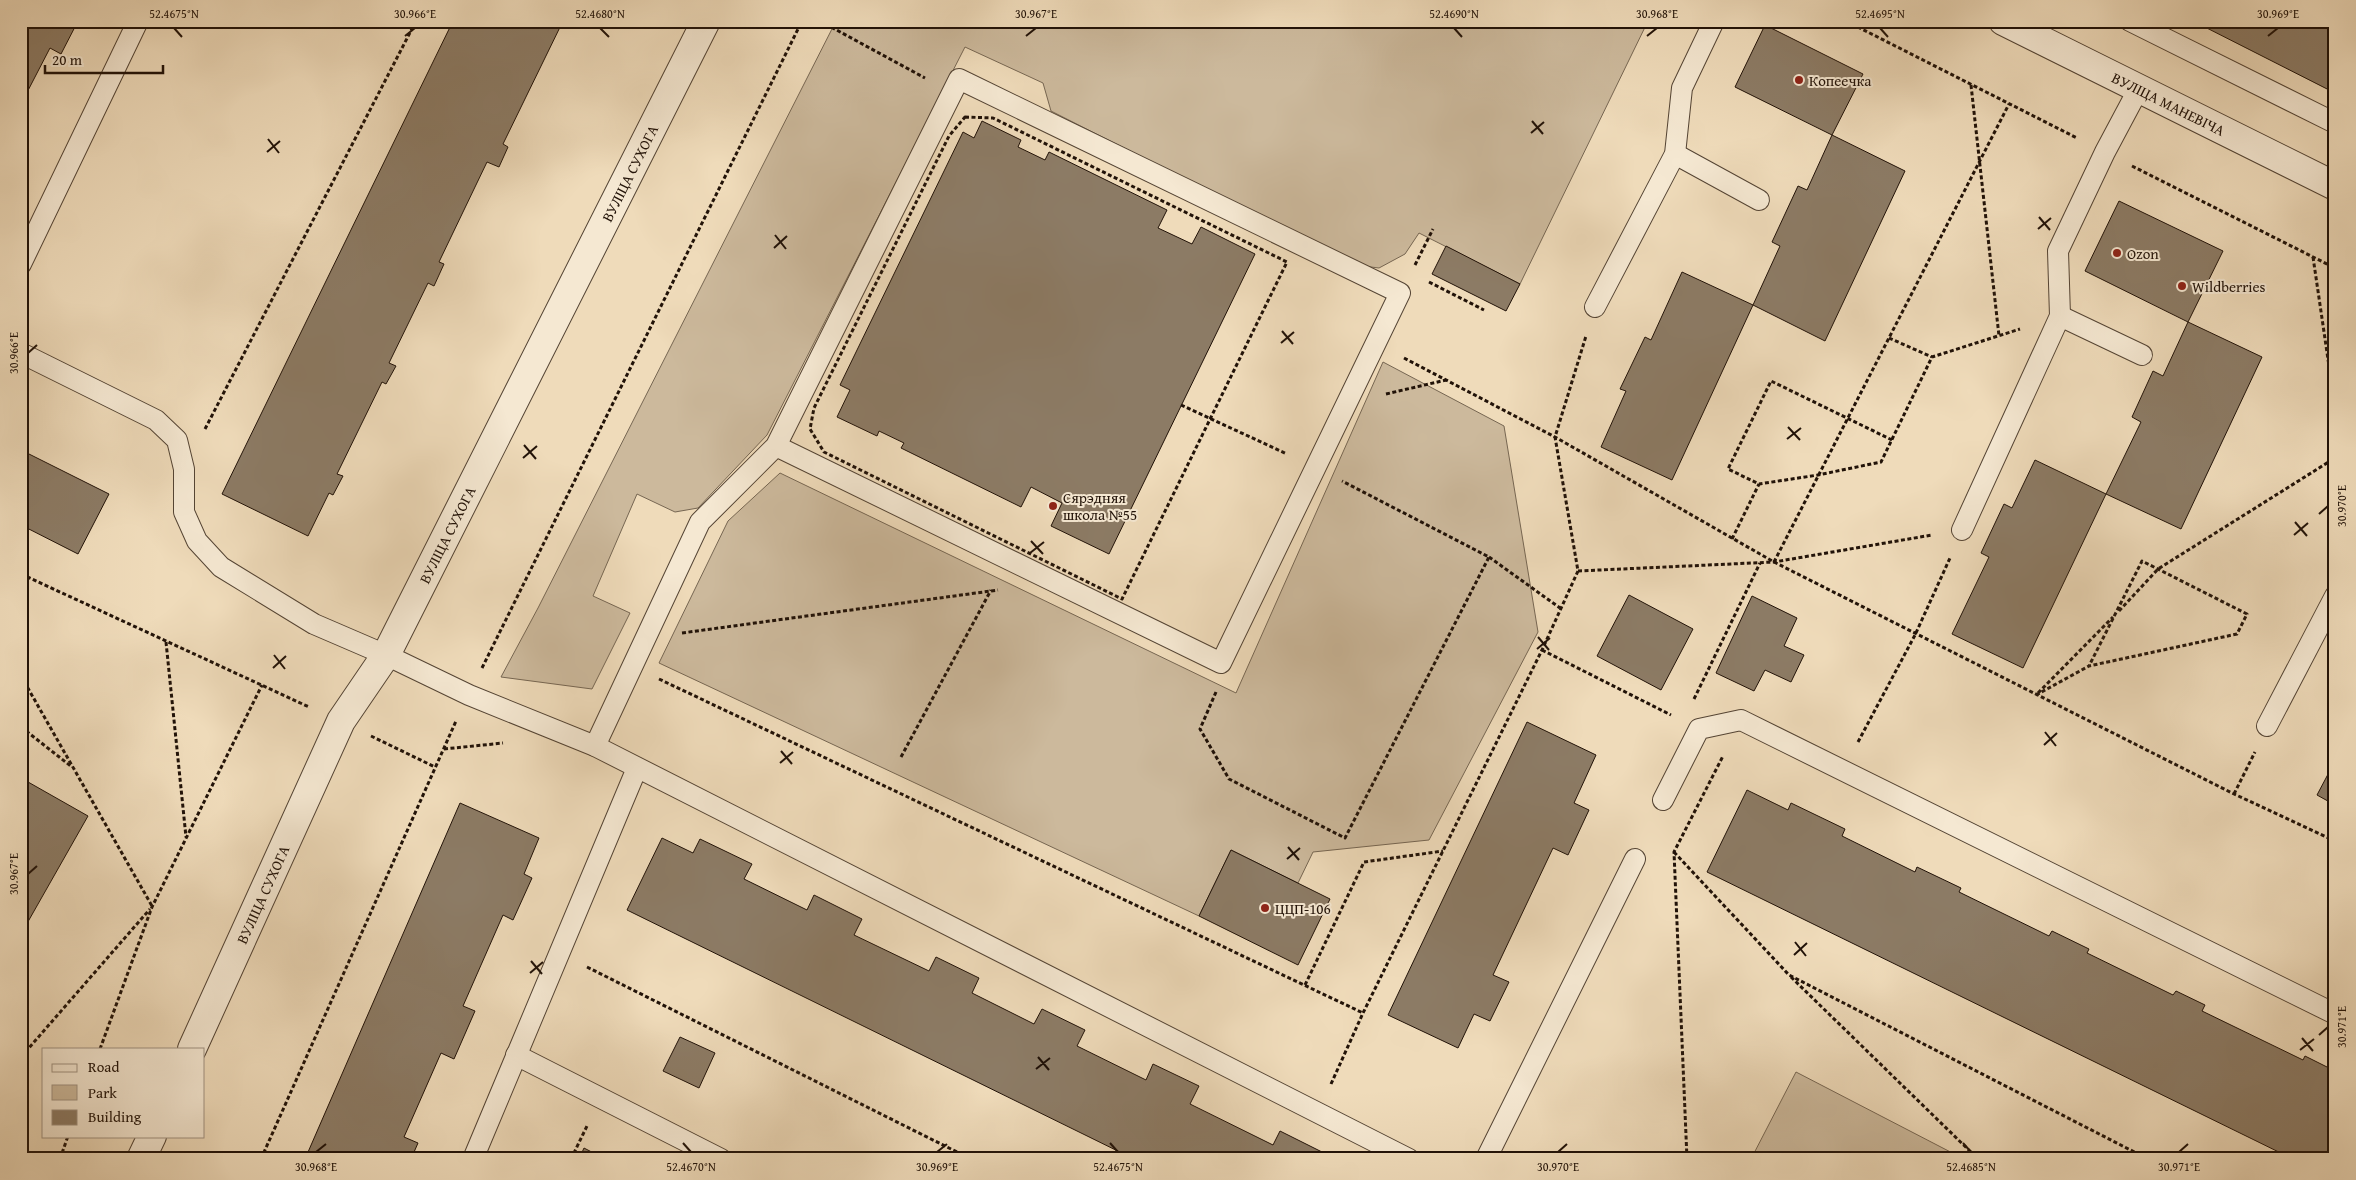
<svg xmlns="http://www.w3.org/2000/svg" width="2356" height="1180" viewBox="0 0 2356 1180" font-family="'Gentium Book Plus',serif">
  <rect width="100%" height="100%" fill="#efdbba"/>
  <filter id="stains"><feTurbulence type="fractalNoise" baseFrequency=".004" numOctaves="4"/><feColorMatrix values="0 0 0 0 .2 0 0 0 0 .09 0 0 0 0 .02 0 0 0 .5 -.17"/></filter>
  <radialGradient id="worn" r=".72"><stop offset=".6" stop-color="#630" stop-opacity="0"/><stop offset="1" stop-color="#630" stop-opacity=".3"/></radialGradient>
  <g fill="#ccb99c" stroke="#766652">
    <polygon points="836,21 1648,21 1520,284 1419,233 1405,254 1379,268 1355,265 1051,111 1043,83 965,47 767,435 698,508 675,512 637,494 593,596 630,613 592,689 501,677 538,608"/>
    <polygon points="1383,362 1504,426 1538,632 1429,840 1313,852 1298,883 1231,850 1199,916 659,663 728,521 780,473 1236,693"/>
    <polygon points="1796,1072 1964,1159 1751,1159"/>
  </g>
  <g fill="#8c7b65" stroke="#211208">
    <polygon points="21,21 78,21 61,54 50,48 21,104"/>
    <polygon points="453,21 563,21 503,144 508,147 499,167 487,162 439,262 444,264 434,286 428,283 389,363 396,366 386,384 382,382 337,474 343,476 333,495 329,493 308,536 222,494"/>
    <polygon points="2193,21 2335,21 2335,93"/>
    <polygon points="1765,25 1863,74 1832,135 1735,87"/>
    <polygon points="982,121 1021,140 1018,147 1045,160 1049,152 1167,210 1158,228 1192,244 1201,227 1255,254 1109,554 1051,526 1062,503 1031,487 1021,507 901,448 904,443 879,431 877,436 837,417 850,390 840,385 963,132 974,138"/>
    <polygon points="1832,135 1905,171 1825,341 1753,305 1780,246 1772,242 1798,186 1807,190"/>
    <polygon points="2119,201 2223,251 2188,322 2085,271"/>
    <polygon points="1446,246 1520,284 1506,311 1432,274"/>
    <polygon points="1682,272 1753,305 1672,480 1601,447 1626,391 1620,389 1645,337 1651,340"/>
    <polygon points="2188,322 2262,357 2181,529 2106,494 2141,422 2132,417 2153,371 2163,376"/>
    <polygon points="21,450 109,494 78,554 21,525"/>
    <polygon points="2035,460 2106,494 2023,668 1952,634 1989,557 1981,553 2004,504 2012,508"/>
    <polygon points="1629,595 1693,629 1661,690 1597,656"/>
    <polygon points="1752,596 1797,618 1784,646 1804,655 1791,682 1765,670 1754,691 1716,673"/>
    <polygon points="1527,722 1596,755 1574,803 1589,810 1568,855 1553,848 1493,975 1509,982 1490,1021 1474,1014 1458,1048 1388,1015"/>
    <polygon points="2335,761 2335,805 2317,795"/>
    <polygon points="21,778 88,816 21,934"/>
    <polygon points="1747,790 1788,810 1791,803 1845,829 1842,836 1915,872 1917,867 1961,888 1959,892 2049,936 2052,931 2089,949 2087,953 2173,995 2176,991 2205,1005 2202,1011 2303,1060 2305,1056 2335,1071 2335,1159 2293,1159 1707,872"/>
    <polygon points="460,803 539,838 524,874 532,878 513,920 503,915 463,1006 475,1011 454,1059 441,1053 404,1137 418,1143 411,1159 305,1159"/>
    <polygon points="662,838 693,853 700,839 752,864 744,879 807,910 814,895 862,919 854,935 929,971 936,957 979,978 972,993 1034,1024 1042,1009 1085,1030 1077,1046 1146,1080 1153,1064 1199,1086 1190,1104 1273,1145 1280,1131 1322,1152 1319,1159 1134,1159 627,910"/>
    <polygon points="1231,850 1330,899 1298,965 1199,916"/>
    <polygon points="680,1037 715,1053 699,1088 663,1071"/>
    <polygon points="584,1148 605,1159 579,1159"/>
  </g>
  <g fill="none" stroke-linecap="round" stroke-linejoin="round">
    <g stroke="#544434" stroke-width="22">
      <g id="service">
        <polyline points="2130,21 2335,123"/>
        <polyline points="1675,154 1759,200"/>
        <polyline points="21,264 138,21"/>
        <polyline points="1595,307 1675,154 1682,88 1714,21"/>
        <polyline points="2060,316 2142,355"/>
        <polyline points="21,353 156,420 177,440 184,469 184,512 197,541 221,567 314,624 386,655 469,695 595,746 1409,1159"/>
        <polyline points="1962,530 2060,316 2058,251 2105,152 2138,90"/>
        <polyline points="2267,726 2335,596"/>
        <polyline points="595,746 700,522 776,446 959,79 1400,293 1221,663 776,446"/>
        <polyline points="1663,800 1699,729 1741,720 2335,1014"/>
        <polyline points="516,1055 721,1159"/>
        <polyline points="473,1159 637,768"/>
        <polyline points="1486,1159 1635,859"/>
      </g>
    </g>
    <g stroke="#544434" stroke-width="30">
      <g id="tertiary">
        <path id="s1" d="M2003 21 2335 186"/>
        <path id="s2" d="M192 1049 341 721 386 655 706 21"/>
        <polyline points="141,1159 152,1136"/>
      </g>
    </g>
    <g stroke="#211208" stroke-width="3" stroke-dasharray="4 2.5" stroke-linecap="butt">
      <polyline points="820,21 925,78"/>
      <polyline points="1846,21 2077,138"/>
      <polyline points="1971,85 1999,336"/>
      <polygon points="965,117 993,118 1287,262 1122,599 824,452 810,429 814,408 949,136"/>
      <polyline points="2132,166 2335,268"/>
      <polyline points="2313,257 2335,407"/>
      <polyline points="1415,265 1433,229"/>
      <polyline points="1429,282 1484,310"/>
      <polyline points="1889,338 1932,357"/>
      <polyline points="1404,358 1555,437 1774,562 2234,794 2335,841"/>
      <polyline points="1386,394 1446,380"/>
      <polyline points="1181,405 1287,454"/>
      <polyline points="205,429 416,21"/>
      <polyline points="1892,440 1771,381 1728,469 1759,484 1818,475 1881,462 1932,357 2020,329"/>
      <polyline points="1732,539 1759,484"/>
      <polyline points="1489,557 1560,608"/>
      <polyline points="1774,562 2009,104"/>
      <polyline points="1578,571 1774,562 1932,535"/>
      <polyline points="21,574 309,707"/>
      <polyline points="2119,611 2158,569 2335,458"/>
      <polyline points="682,633 998,590"/>
      <polyline points="166,642 186,837"/>
      <polyline points="1542,650 1671,715"/>
      <polyline points="482,668 802,21"/>
      <polyline points="21,676 152,906"/>
      <polyline points="659,679 1363,1013"/>
      <polyline points="1216,692 1200,729 1229,779 1345,838 1489,557 1342,481"/>
      <polyline points="2038,693 2113,617"/>
      <polyline points="2036,695 2089,666 2237,634 2247,614 2142,561 2089,666"/>
      <polyline points="1694,699 1760,563"/>
      <polyline points="21,727 72,767"/>
      <polyline points="371,736 435,767"/>
      <polyline points="1858,742 1915,635 1950,558"/>
      <polyline points="444,749 503,743"/>
      <polyline points="901,757 991,590"/>
      <polyline points="2234,794 2255,752"/>
      <polyline points="1674,852 1789,975 2148,1159"/>
      <polyline points="587,967 971,1159"/>
      <polyline points="1791,977 1978,1159"/>
      <polyline points="1305,985 1364,862 1443,851"/>
      <polyline points="100,1049 152,907 262,685"/>
      <polyline points="21,1057 150,909"/>
      <polyline points="1331,1084 1363,1013 1542,650 1578,571 1555,437 1586,336"/>
      <polyline points="60,1159 68,1136"/>
      <polyline points="261,1159 456,721"/>
      <polyline points="571,1159 587,1126"/>
      <polyline points="1687,1159 1674,852 1723,756"/>
    </g>
    <use href="#service" stroke="#f5e8d2" stroke-width="20"/>
    <use href="#tertiary" stroke="#f5e8d2" stroke-width="28"/>
  </g>
  <path fill="none" stroke="#211208" stroke-width="2" d="M174 28 182 37M600 28 609 37M1454 28 1462 37M1880 28 1888 37M405 36 415 28M1026 36 1036 28M1647 36 1657 28M2268 36 2278 28M1532 121 1543 134M1531 133 1544 122M268 139 279 153M267 152 280 141M2039 217 2050 230M2038 229 2051 218M775 235 786 249M774 248 787 236M1282 331 1293 344M1281 343 1294 332M28 353 37 345M1788 427 1800 440M1787 439 1801 428M524 445 536 459M523 458 537 446M2319 514 2328 506M2295 522 2307 536M2294 535 2308 523M1031 541 1043 554M1030 553 1044 542M1538 637 1549 650M1537 649 1550 638M274 655 285 669M273 668 286 656M2045 732 2056 746M2044 745 2057 733M781 751 792 764M780 763 793 752M1288 847 1299 860M1287 859 1300 848M28 874 37 866M1795 942 1806 956M1794 955 1807 943M531 961 542 974M530 973 543 962M2319 1035 2328 1027M2302 1038 2313 1051M2300 1050 2314 1039M1038 1057 1049 1070M1036 1069 1050 1058M683 1143 691 1152M1110 1143 1118 1152M1963 1143 1971 1152M316 1152 326 1144M937 1152 947 1144M1558 1152 1567 1144M2179 1152 2188 1144"/>
  <g fill="#8f2418" stroke="#f5e8d2" stroke-width="2">
    <circle cx="1799" cy="80" r="5"/>
    <circle cx="2117" cy="253" r="5"/>
    <circle cx="2182" cy="286" r="5"/>
    <circle cx="1053" cy="506" r="5"/>
    <circle cx="1265" cy="908" r="5"/>
  </g>
  <g text-anchor="middle" dominant-baseline="central" stroke-width="4" stroke-linejoin="round" paint-order="stroke">
    <g font-size="15" fill="#211208" stroke="#f5e8d2" text-anchor="start">
      <text x="1809" y="80">Копеечка</text>
      <text x="2127" y="253">Ozon</text>
      <text x="2192" y="286">Wildberries</text>
      <text x="1063" y="497">Сярэдняя<tspan x="1063" dy="17">школа №55</tspan></text>
      <text x="1275" y="908">ЦЦП-106</text>
    </g>
    <g font-size="15" fill="#211208" stroke="#f5e8d2">
      <text stroke="none"><textPath href="#s1" startOffset="185">ВУЛІЦА МАНЕВІЧА</textPath></text>
      <text stroke="none"><textPath href="#s2" startOffset="980">ВУЛІЦА СУХОГА</textPath></text>
      <text stroke="none"><textPath href="#s2" startOffset="575">ВУЛІЦА СУХОГА</textPath></text>
      <text stroke="none"><textPath href="#s2" startOffset="170">ВУЛІЦА СУХОГА</textPath></text>
    </g>
  </g>
  <rect width="2356" height="1180" fill="none" stroke="#efdbba" stroke-width="55"/>
  <rect x="42" y="1048" width="162" height="90" fill="#f5e8d2" stroke="#a09281"/>
  <rect x="52" y="1064" width="25" height="8" fill="#f5e8d2" stroke="#a09281"/>
  <text x="88" y="1072" font-size="15" fill="#211208">Road</text>
  <rect x="52" y="1085" width="25" height="15" fill="#ccb99c" stroke="#a09281"/>
  <text x="88" y="1098" font-size="15" fill="#211208">Park</text>
  <rect x="52" y="1110" width="25" height="15" fill="#8c7b65" stroke="#a09281"/>
  <text x="88" y="1122" font-size="15" fill="#211208">Building</text>
  <path d="M45 65v8h118v-8" fill="none" stroke="#211208" stroke-width="2.5"/>
  <text x="52" y="65" font-size="15" fill="#211208" stroke="#f5e8d2" stroke-width="4" paint-order="stroke">20 m</text>
  <rect x="28" y="28" width="2300" height="1124" fill="none" stroke="#211208" stroke-width="2"/>
  <g font-size="12" text-anchor="middle" fill="#211208">
    <text x="174" y="18">52.4675°N</text>
    <text x="415" y="18">30.966°E</text>
    <text x="600" y="18">52.4680°N</text>
    <text x="1036" y="18">30.967°E</text>
    <text x="1454" y="18">52.4690°N</text>
    <text x="1657" y="18">30.968°E</text>
    <text x="1880" y="18">52.4695°N</text>
    <text x="2278" y="18">30.969°E</text>
    <text transform="translate(14 353) rotate(-90)" y="4">30.966°E</text>
    <text transform="translate(2342 506) rotate(-90)" y="4">30.970°E</text>
    <text transform="translate(14 874) rotate(-90)" y="4">30.967°E</text>
    <text transform="translate(2342 1027) rotate(-90)" y="4">30.971°E</text>
    <text x="316" y="1171">30.968°E</text>
    <text x="691" y="1171">52.4670°N</text>
    <text x="937" y="1171">30.969°E</text>
    <text x="1118" y="1171">52.4675°N</text>
    <text x="1558" y="1171">30.970°E</text>
    <text x="1971" y="1171">52.4685°N</text>
    <text x="2179" y="1171">30.971°E</text>
  </g>
  <rect width="100%" height="100%" filter="url(#stains)"/>
  <rect width="100%" height="100%" fill="url(#worn)"/>
</svg>
